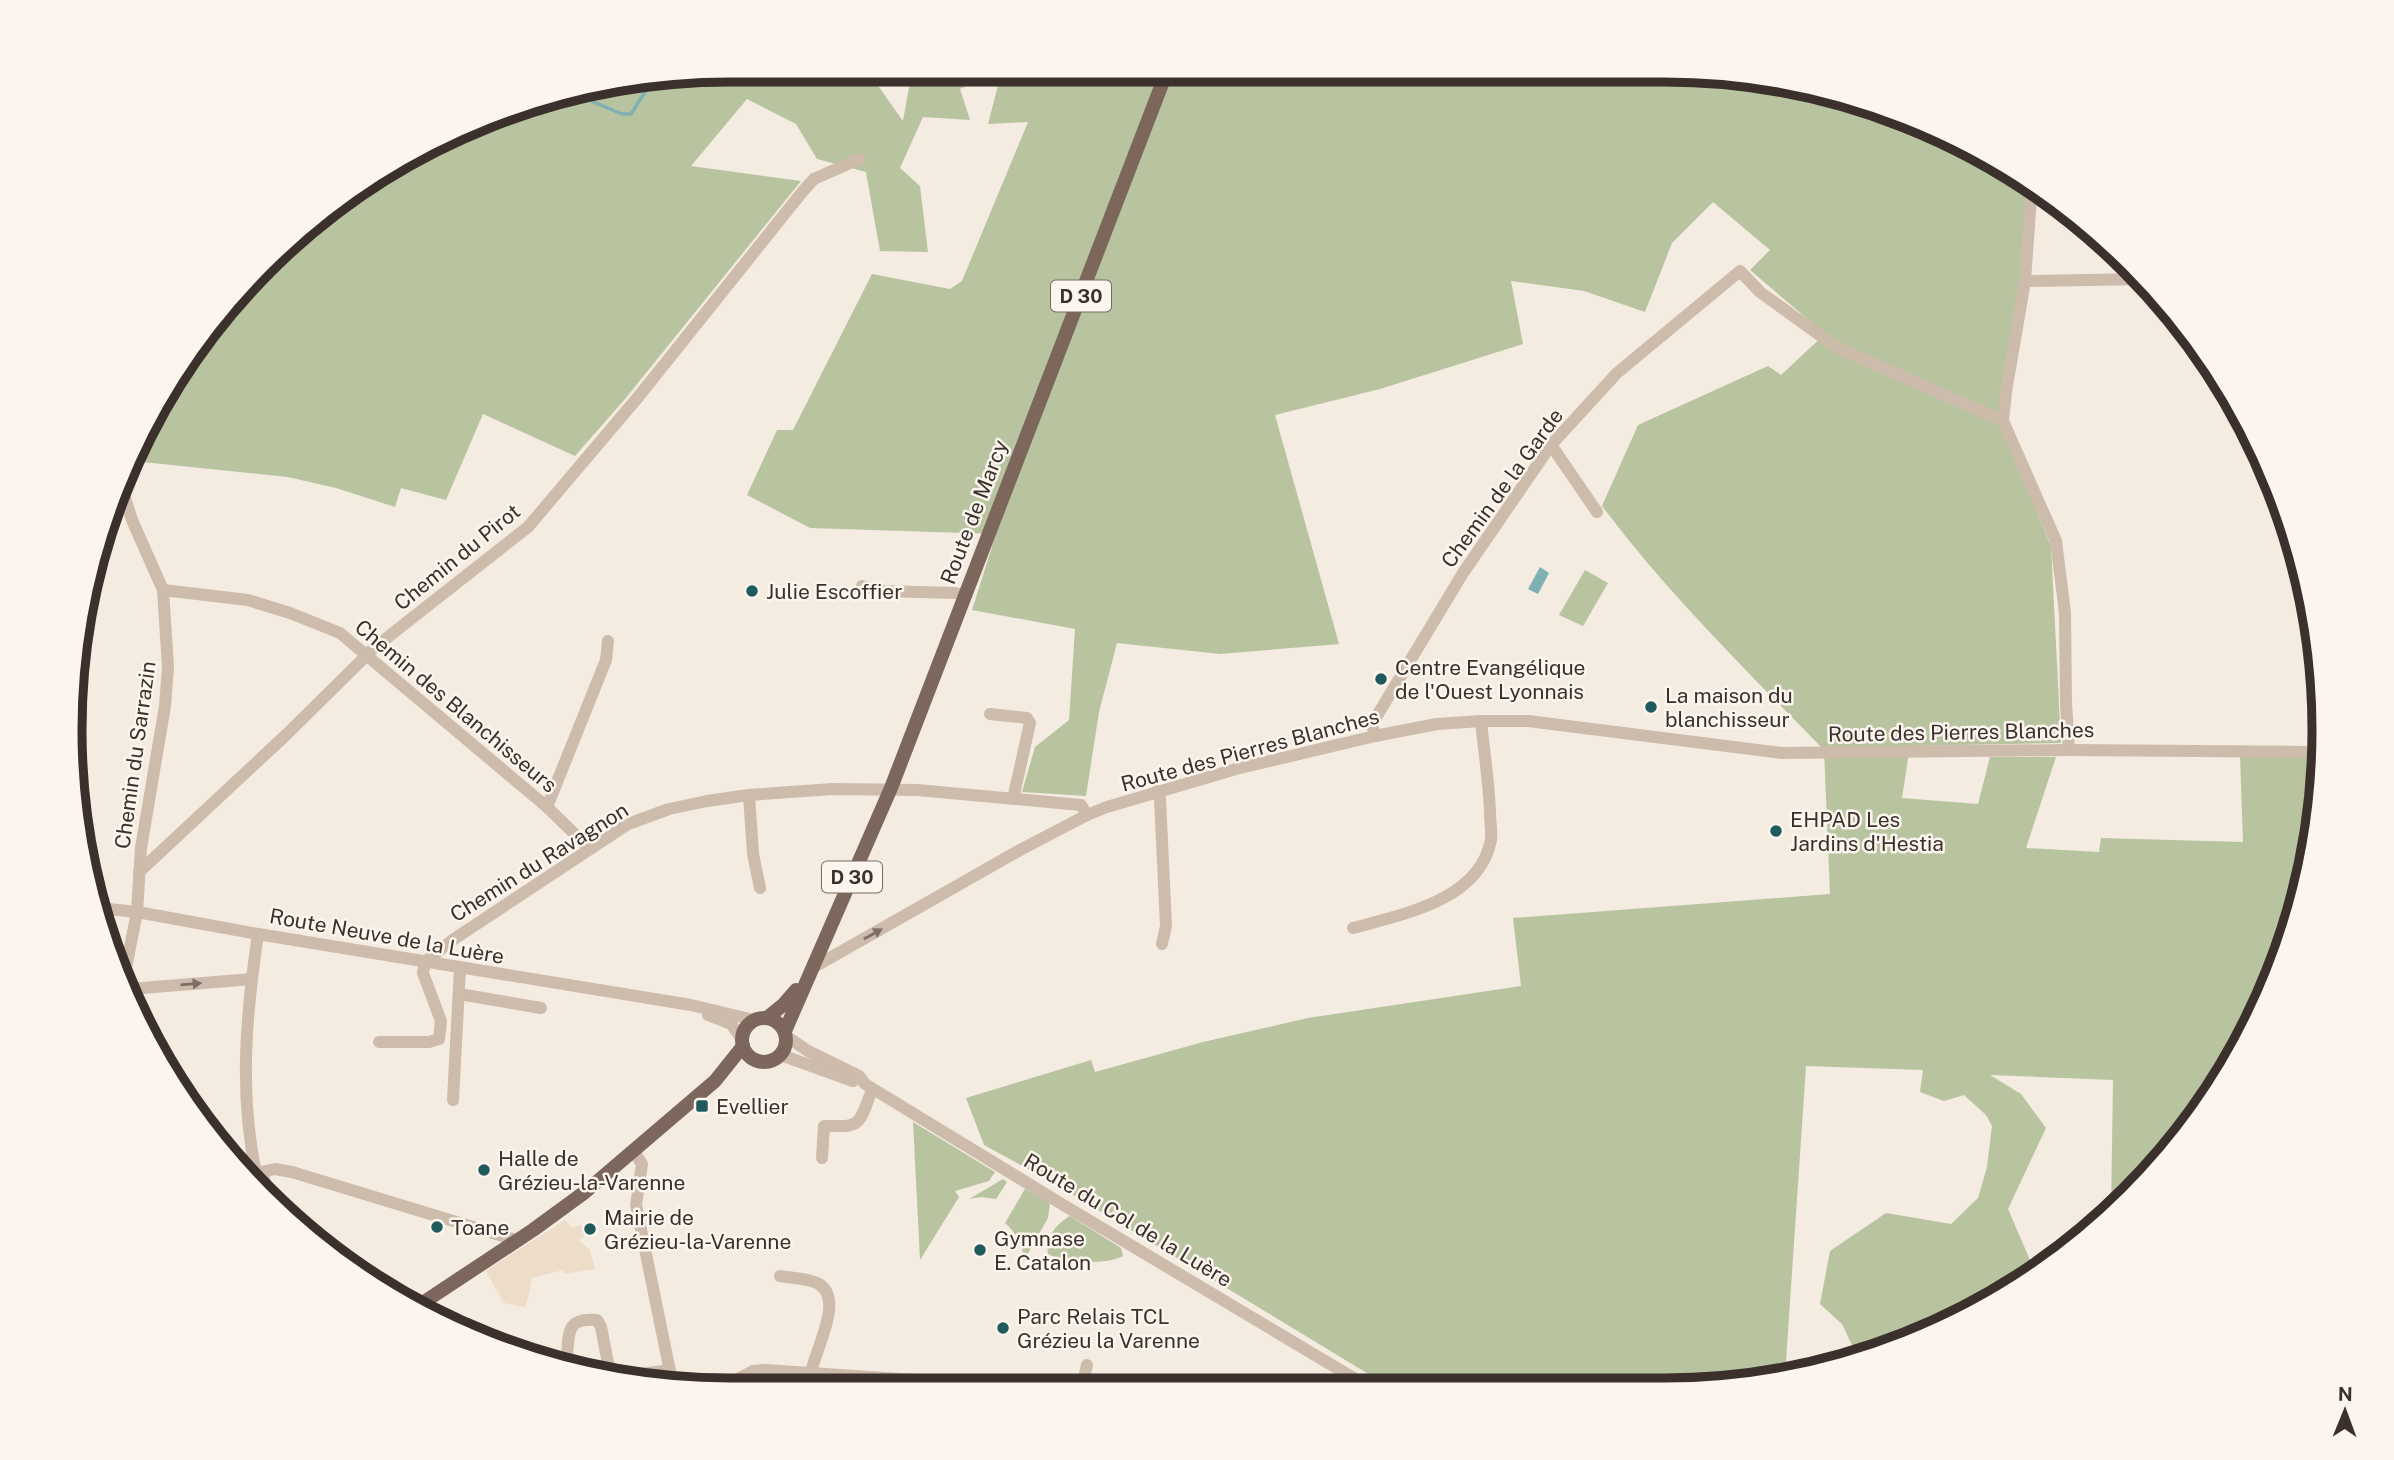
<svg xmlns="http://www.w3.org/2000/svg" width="2394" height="1460" viewBox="0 0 2394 1460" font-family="'Public Sans',sans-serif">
  <rect width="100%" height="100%" fill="#f4ebe1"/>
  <g fill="#b8c4a0">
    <polygon points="730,70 867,70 903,121 912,70 1001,70 960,89 970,120 923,117 900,168 920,186 928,252 880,251 866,172 817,159 796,124 747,99 691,166 801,181 625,399 575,456 483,414 446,500 401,488 395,507 336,488 288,477 133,461 181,363 329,206 518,105"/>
    <path d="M1002 70 1708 71 1877 105 2030 181 2020 282 1999 420 2051 546 2061 743 1910 746 1902 798 1978 804 1990 757H2056L2026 848 2099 852 2101 838 2243 842 2240 756 2321 757 2311 859 2274 983 2213 1097 2111 1212 2113 1080 1990 1075 2021 1094 2046 1128 2008 1209 2030 1260 2029 1277 1994 1302 1858 1358 1842 1324 1820 1304 1830 1251 1886 1213 1951 1224 1978 1198 1987 1167 1992 1126 1986 1115 1964 1095 1944 1101 1920 1092 1923 1070 1806 1066 1785 1376 1708 1389H1393L1052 1182 984 1145 966 1098 1091 1060 1095 1072 1203 1042 1308 1018 1521 986 1513 918 1830 894 1824 750C1747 671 1668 594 1602 506L1638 425 1768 366 1781 375 1825 334 1750 270 1770 250 1713 202 1672 243 1645 312 1584 291 1511 281 1523 344 1380 389 1275 415 1339 644 1220 654 1117 643 1099 712 1086 796 1022 792 1035 747 1069 720 1075 629 972 610 996 534 810 528 747 495 777 430H793L872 274 950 289 962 281 1028 122 988 124Z"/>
    <polygon points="1585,570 1608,583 1583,626 1559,615"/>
    <polygon points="913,1122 995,1172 989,1181 955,1191 959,1197 920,1260"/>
    <polygon points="1003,1179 1007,1182 996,1199 981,1197 969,1199"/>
    <path d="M1025 1189 1050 1203 1048 1218 1024 1261C1023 1245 1017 1234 1005 1223Z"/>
    <path d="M1070 1216 1121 1248 1123 1256C1108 1265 1063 1263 1048 1254 1045 1238 1056 1224 1070 1216Z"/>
  </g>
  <polygon fill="#ecdcc8" points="565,1220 572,1228 582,1225 584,1237 579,1240 590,1250 595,1269 564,1274 563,1270 532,1278 526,1307 504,1303 486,1271"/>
  <polygon fill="#7fb0b2" points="1540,567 1549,573 1538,594 1528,589"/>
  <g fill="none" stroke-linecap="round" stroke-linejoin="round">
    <polyline stroke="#7fb0b2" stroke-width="3.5" points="577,95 622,114 631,114 645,92 653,83"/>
    <g stroke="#cdbbac" stroke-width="12">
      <polyline points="2032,183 2025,281 2006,392 2003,421 2056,541 2065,613 2066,703 2069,750"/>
      <polyline points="2025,281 2144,279"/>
      <polyline points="1551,445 1597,512"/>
      <polyline points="121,485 132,520 163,590 168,667 165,706 141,848 137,912 124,978"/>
      <polyline points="862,586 881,591 955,593 964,595"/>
      <polyline points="163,590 248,600 290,613 340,633 547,807 589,848"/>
      <polyline points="990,714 1027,718 1030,723 1013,799"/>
      <polyline points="1375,736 1372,724 1463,573 1551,445 1617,373 1740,271 1760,292 1836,347 2003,421"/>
      <polyline points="1157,791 1160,799 1166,926 1162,944"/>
      <polyline points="749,795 753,854 760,888"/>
      <polyline points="547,807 606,660 608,641"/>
      <polyline points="139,872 287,734 374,648 528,527 639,396 803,191 814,179 859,159"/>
      <polyline points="99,908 137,912 258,934 691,1005 754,1020"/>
      <path d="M1353 928C1403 914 1479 901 1491 840 1492 832 1490 821 1490 813 1489 782 1484 752 1481 721"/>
      <polyline points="814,967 1020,850 1087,815 1107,807 1236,769 1375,736 1437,724 1481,721 1528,721 1782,753 2069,750 2322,752"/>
      <polyline points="130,989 252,979"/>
      <polyline points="459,994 541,1008"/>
      <polyline points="708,1015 731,1024 742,1039"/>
      <polyline points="786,1036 808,1051 859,1076 865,1084 1060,1203 1372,1389"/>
      <polyline points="379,1042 429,1042 439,1039 441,1021 423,973 425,962 454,939 628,824 669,809 707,801 749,795 833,789 917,790 1081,805 1087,815"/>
      <polyline points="781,1055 853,1081"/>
      <polyline points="453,1100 460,968"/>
      <polyline points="633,1151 642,1164 636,1205 673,1386"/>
      <path d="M822 1158 824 1126C858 1126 858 1129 870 1095"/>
      <polyline points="262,1172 266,1188"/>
      <path d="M256 1173C239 1092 246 1015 258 934"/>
      <polyline points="252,1174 275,1169 292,1172 516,1240"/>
      <path d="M780 1276C791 1278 806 1278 817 1283 846 1297 815 1349 811 1373"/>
      <path d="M609 1368 570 1362 567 1357C569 1333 566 1317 597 1320L601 1327 609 1368 633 1375 670 1370"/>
      <polyline points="672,1384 732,1382 753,1371 765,1370 916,1380 921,1389"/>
      <polyline points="1085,1389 1085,1374 1087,1365"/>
    </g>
    <g stroke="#7d675c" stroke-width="14">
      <circle cx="764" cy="1040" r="22"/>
      <polyline points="767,1018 783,1005 796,990"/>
      <polyline points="785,1031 891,788 1167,71"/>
      <polyline points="418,1306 533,1230 585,1192 715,1081 743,1046"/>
    </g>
  </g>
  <defs><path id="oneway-solid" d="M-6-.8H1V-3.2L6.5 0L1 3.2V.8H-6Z" transform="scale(1.75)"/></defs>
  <g fill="#7d6f65">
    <use href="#oneway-solid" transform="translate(873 934) rotate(-29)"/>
    <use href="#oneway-solid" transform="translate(191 984) rotate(-5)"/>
  </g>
  <g fill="#1f5a5e" stroke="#fbf5ee" stroke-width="2.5">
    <circle cx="752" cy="591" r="7"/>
    <circle cx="1381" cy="679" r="7"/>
    <circle cx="1651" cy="707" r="7"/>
    <circle cx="1776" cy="831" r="7"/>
    <rect x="695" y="1099" width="14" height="14" rx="3.5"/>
    <circle cx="484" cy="1170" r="7"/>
    <circle cx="437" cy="1227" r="7"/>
    <circle cx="590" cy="1229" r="7"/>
    <circle cx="980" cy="1250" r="7"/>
    <circle cx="1003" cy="1328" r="7"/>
  </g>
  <g text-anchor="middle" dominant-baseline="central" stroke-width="5" stroke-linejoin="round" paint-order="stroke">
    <g fill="#fbf5ee" stroke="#756b66" stroke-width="2">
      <rect x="1051" y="280.5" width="60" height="31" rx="5"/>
      <rect x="822" y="861.5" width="60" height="31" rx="5"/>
    </g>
    <g font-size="19" font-weight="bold" fill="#3b302b">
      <text x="1081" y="296">D 30</text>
      <text x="852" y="877">D 30</text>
    </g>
    <g font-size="21" fill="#3b302b" stroke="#fbf5ee">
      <text transform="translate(1502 488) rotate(-54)">Chemin de la Garde</text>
      <text transform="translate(974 512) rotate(-69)">Route de Marcy</text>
      <text transform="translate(457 557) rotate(-39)">Chemin du Pirot</text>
      <text transform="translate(456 706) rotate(40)">Chemin des Blanchisseurs</text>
      <text transform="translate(1961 732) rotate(-1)">Route des Pierres Blanches</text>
      <text transform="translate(1250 750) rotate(-15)">Route des Pierres Blanches</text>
      <text transform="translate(135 755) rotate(-82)">Chemin du Sarrazin</text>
      <text transform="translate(539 862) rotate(-32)">Chemin du Ravagnon</text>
      <text transform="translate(387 936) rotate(10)">Route Neuve de la Luère</text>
      <text transform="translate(1128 1220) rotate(31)">Route du Col de la Luère</text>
    </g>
    <g font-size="21" fill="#3b302b" stroke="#fbf5ee" text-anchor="start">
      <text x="766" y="591">Julie Escoffier</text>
      <text x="1395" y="667">Centre Evangélique<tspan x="1395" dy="24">de l'Ouest Lyonnais</tspan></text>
      <text x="1665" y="695">La maison du<tspan x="1665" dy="24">blanchisseur</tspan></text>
      <text x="1790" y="819">EHPAD Les<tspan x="1790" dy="24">Jardins d'Hestia</tspan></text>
      <text x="716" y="1106">Evellier</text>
      <text x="498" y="1158">Halle de<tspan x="498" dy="24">Grézieu-la-Varenne</tspan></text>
      <text x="604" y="1217">Mairie de<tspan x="604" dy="24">Grézieu-la-Varenne</tspan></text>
      <text x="451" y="1227">Toane</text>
      <text x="994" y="1238">Gymnase<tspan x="994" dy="24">E. Catalon</tspan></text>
      <text x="1017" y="1316">Parc Relais TCL<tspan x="1017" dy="24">Grézieu la Varenne</tspan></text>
    </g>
  </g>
  <path d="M0 0H2394V1460H0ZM730 82H1664A648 648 0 0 1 2312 730V730A648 648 0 0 1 1664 1378H730A648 648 0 0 1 82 730V730A648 648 0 0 1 730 82Z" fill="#fbf5ee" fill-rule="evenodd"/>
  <path fill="none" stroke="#3b302b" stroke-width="9" d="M730 82H1664A648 648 0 0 1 2312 730V730A648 648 0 0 1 1664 1378H730A648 648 0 0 1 82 730V730A648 648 0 0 1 730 82Z"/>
  <g transform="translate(2345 1411) rotate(1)" stroke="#fbf5ee" stroke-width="5" paint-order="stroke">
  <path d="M0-5L12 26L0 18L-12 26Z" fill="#3b302b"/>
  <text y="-10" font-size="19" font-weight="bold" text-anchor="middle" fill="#3b302b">N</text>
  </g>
</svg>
